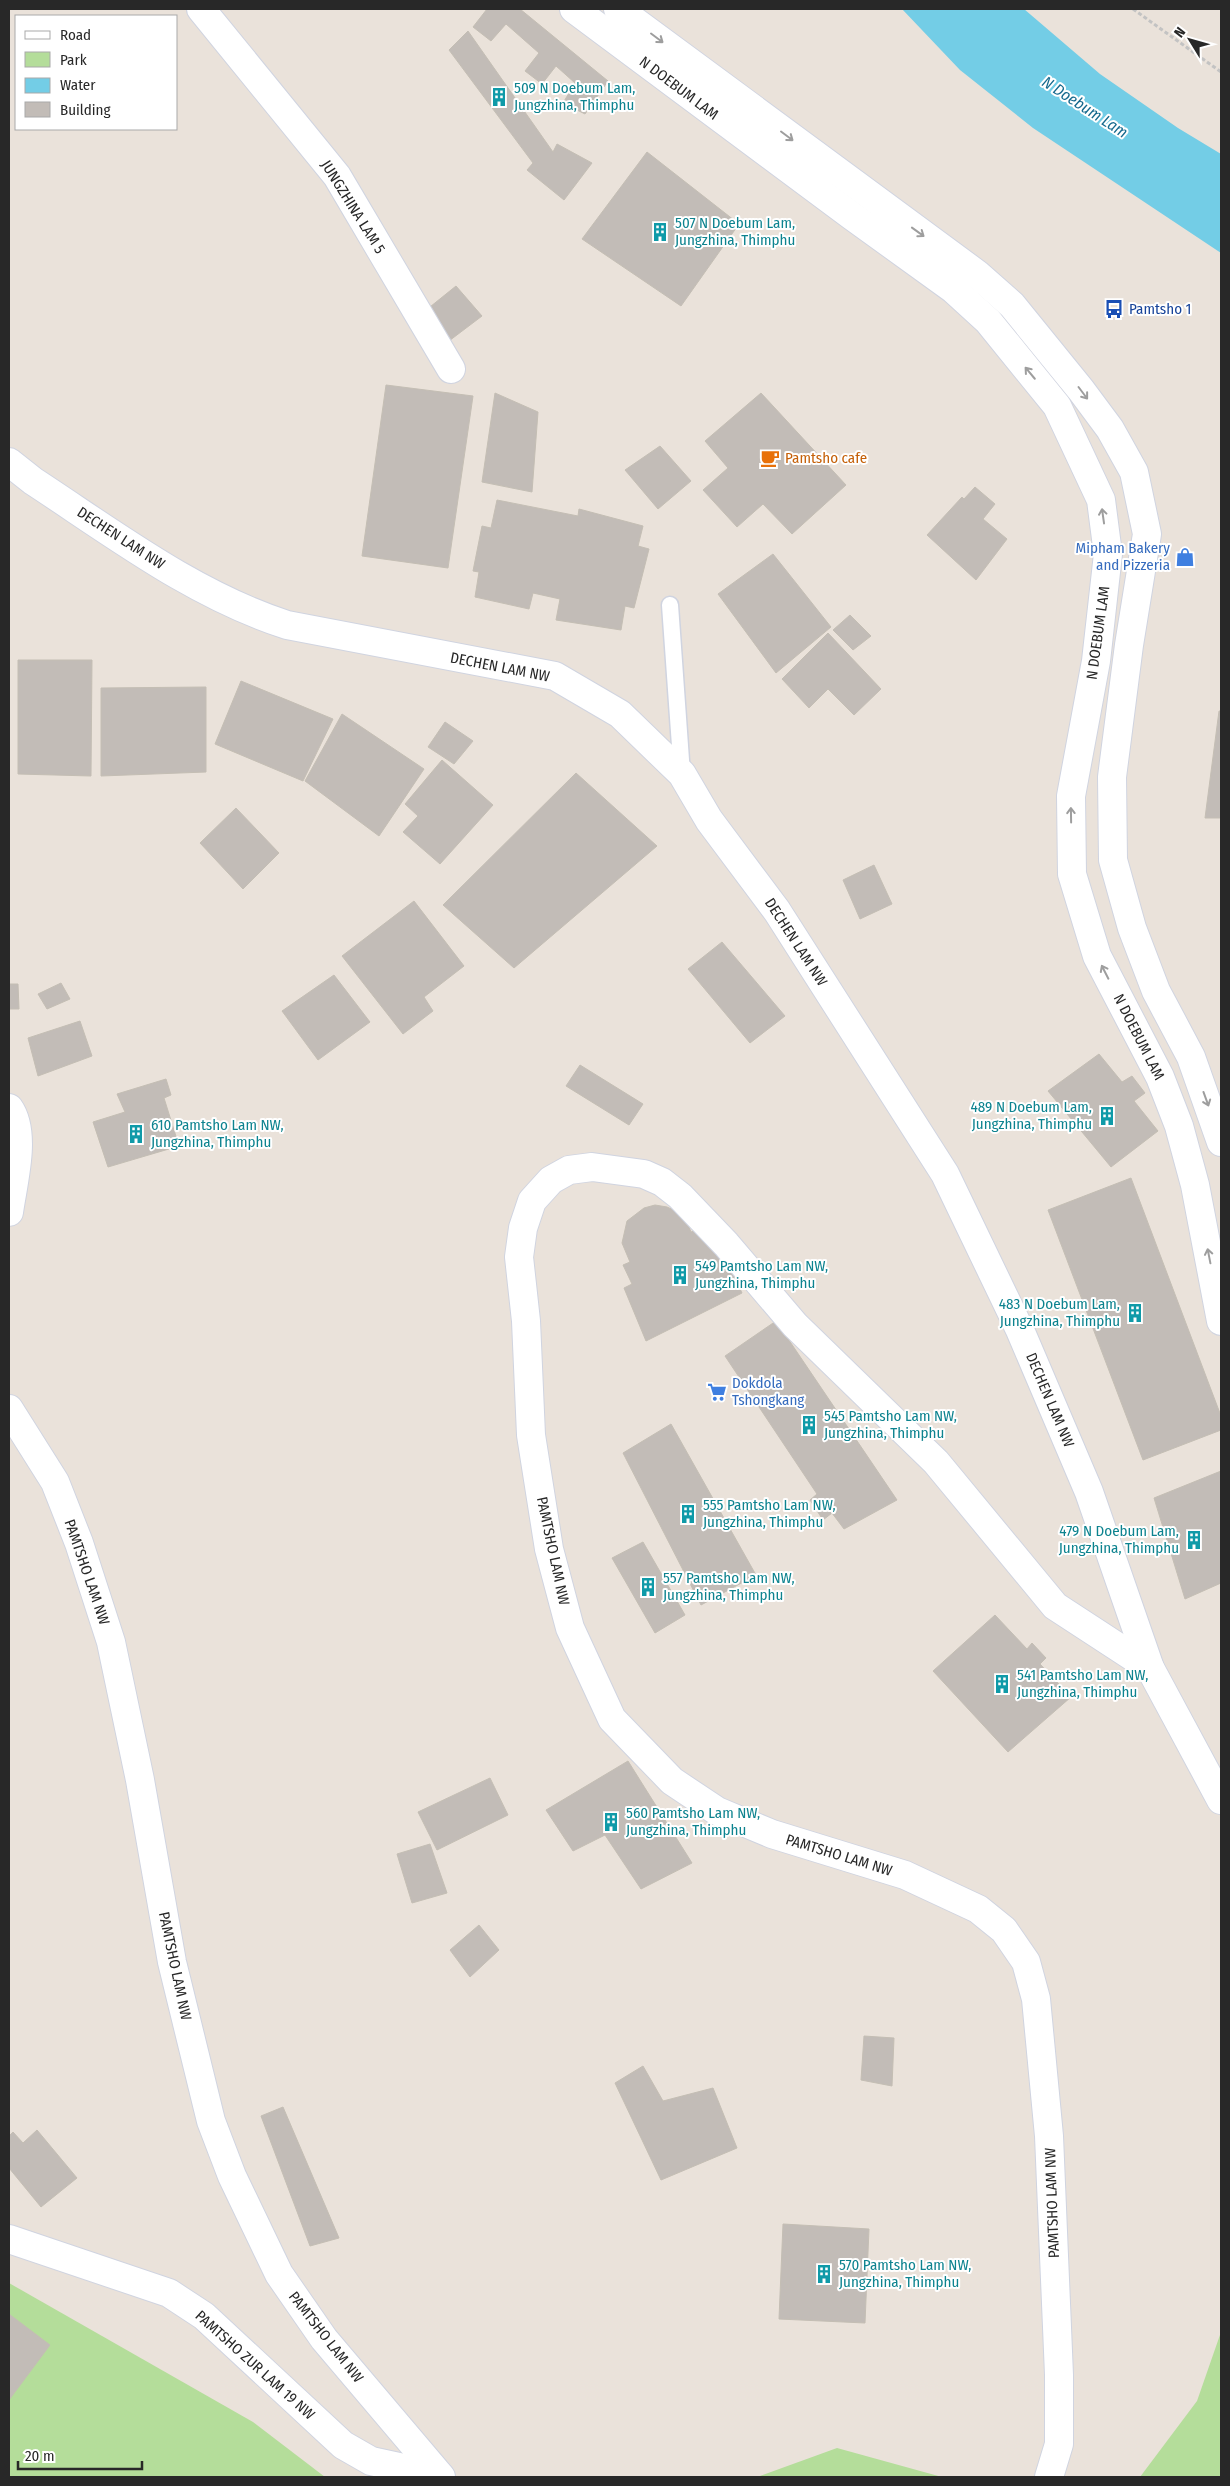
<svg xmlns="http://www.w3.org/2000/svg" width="1230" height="2486" viewBox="0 0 1230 2486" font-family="'Fira Sans Condensed',sans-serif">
  <rect width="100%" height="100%" fill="#eae2da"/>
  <g fill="#b4dd9a">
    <polygon points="9,2283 253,2422 325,2477 9,2477"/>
    <polygon points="1221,2332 1221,2477 1140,2477 1197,2401"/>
    <polygon points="837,2448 942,2477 757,2477"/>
  </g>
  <polygon fill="#73cde6" points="902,9 1024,9 1100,74 1178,128 1221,154 1221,253 1033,128 960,70"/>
  <g fill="#c2bcb7" stroke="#c4beb4">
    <polygon points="487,9 520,9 608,81 585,114 563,103 575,83 556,66 542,84 525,71 539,53 506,24 491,41 473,27"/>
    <polygon points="468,31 553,152 557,144 592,163 564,200 527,170 533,163 449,50"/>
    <polygon points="647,152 739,224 681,306 582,239"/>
    <polygon points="456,286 482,316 441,347 420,315"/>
    <polygon points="386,385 473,396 448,568 362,556"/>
    <polygon points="495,393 538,412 532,492 482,482"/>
    <polygon points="761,393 846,485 792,534 763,504 737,527 703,490 728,468 705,441"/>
    <polygon points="660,446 691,481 658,509 625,470"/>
    <polygon points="975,487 995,504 983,519 1007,539 976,580 927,535 962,497 964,499"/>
    <polygon points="497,500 578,516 579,509 643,526 638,546 649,549 634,608 625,606 621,630 556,620 560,599 533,593 529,609 475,597 479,572 473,571 482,526 491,528"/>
    <polygon points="773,554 831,627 776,673 718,594"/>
    <polygon points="850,615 871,636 853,650 833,630"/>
    <polygon points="828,633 881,689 854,715 828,689 809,708 782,679"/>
    <polygon points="18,660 92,660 91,776 18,774"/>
    <polygon points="241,681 333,719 303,781 215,744"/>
    <polygon points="206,687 206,772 101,776 101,688"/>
    <polygon points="1219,711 1221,711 1221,818 1205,818"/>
    <polygon points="342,714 424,769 379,836 305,781"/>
    <polygon points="445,722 473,741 454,764 428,747"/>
    <polygon points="442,760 493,805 440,864 403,832 418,816 405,804"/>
    <polygon points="576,773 657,846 514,968 443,905"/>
    <polygon points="236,808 279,853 243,889 200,843"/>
    <polygon points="874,865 892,904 860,919 843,880"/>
    <polygon points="414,901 464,966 424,997 433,1011 403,1034 342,956"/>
    <polygon points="722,942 785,1016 750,1043 688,969"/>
    <polygon points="334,975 370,1022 318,1060 282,1011"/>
    <polygon points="61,983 70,999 47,1009 38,994"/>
    <polygon points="9,984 18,984 19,1009 9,1009"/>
    <polygon points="80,1021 92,1056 38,1076 28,1038"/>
    <polygon points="1099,1054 1122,1082 1132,1076 1145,1093 1134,1101 1158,1131 1111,1167 1048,1091"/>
    <polygon points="580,1065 643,1104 629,1125 566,1086"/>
    <polygon points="166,1079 171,1095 164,1098 179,1146 108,1167 93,1122 125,1112 117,1094"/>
    <polygon points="1131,1178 1221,1416 1221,1430 1143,1460 1048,1210"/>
    <polygon points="655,1205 667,1207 678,1212 687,1222 691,1232 700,1229 708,1246 718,1243 742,1293 646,1341 624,1288 632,1284 623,1265 630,1262 622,1243 627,1221 644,1208"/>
    <polygon points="776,1321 897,1500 844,1529 832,1513 823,1520 810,1500 817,1494 725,1356"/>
    <polygon points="671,1424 756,1575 701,1605 623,1453"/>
    <polygon points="1221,1471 1221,1583 1185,1599 1154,1498"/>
    <polygon points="643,1542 685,1615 655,1633 612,1558"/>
    <polygon points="995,1615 1027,1649 1032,1643 1046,1658 1040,1664 1071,1697 1008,1752 933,1671"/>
    <polygon points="628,1761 692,1863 641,1889 605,1835 573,1851 546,1810"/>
    <polygon points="490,1778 508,1815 437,1850 418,1812"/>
    <polygon points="430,1844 447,1893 412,1903 397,1854"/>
    <polygon points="479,1925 499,1950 470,1977 450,1950"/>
    <polygon points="864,2036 894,2038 892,2086 861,2080"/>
    <polygon points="643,2066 663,2101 713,2088 737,2148 661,2180 615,2083"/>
    <polygon points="283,2107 339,2238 310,2246 261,2116"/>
    <polygon points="37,2130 77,2178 41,2207 9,2168 9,2136 13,2132 23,2143"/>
    <polygon points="783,2224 869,2229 865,2323 779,2319"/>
    <polygon points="9,2314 50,2345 9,2400"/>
  </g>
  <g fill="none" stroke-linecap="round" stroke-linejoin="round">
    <g stroke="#d0d4e0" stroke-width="19">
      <polyline id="service" points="670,605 682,774"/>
    </g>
    <g stroke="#d0d4e0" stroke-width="30">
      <g id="minor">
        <polyline points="201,9 337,176 451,369"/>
        <path d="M9 462 33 481C114 534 194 595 287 625L555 676 620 714 682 774 709 820 777 911 945 1174 1020 1330 1089 1492 1150 1668 1221 1800"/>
        <path d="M9 1108C27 1133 13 1183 9 1212"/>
        <polyline points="9,1409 55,1482 79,1543 111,1642 140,1780 172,1962 211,2121 232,2176 279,2274 324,2339 441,2477"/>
        <polyline points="9,2239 169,2293 204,2316 343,2445 371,2461 440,2476"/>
        <polyline points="1049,2477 1059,2444 1059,2375 1049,2136 1036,1999 1026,1962 1004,1930 978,1909 905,1875 772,1834 717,1811 672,1781 612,1719 570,1628 549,1549 531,1435 526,1321 519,1257 523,1228 532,1201 551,1180 569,1170 592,1167 644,1174 662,1182 680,1196 726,1244 795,1325 936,1462 1055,1606 1150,1668"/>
      </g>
    </g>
    <g stroke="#d0d4e0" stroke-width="30">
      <g id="secondary">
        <polyline points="574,9 852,216 953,289 988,321 1057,406 1101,500 1108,554 1096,661 1071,796 1072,874 1097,956 1160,1077 1179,1126 1195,1185 1221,1321"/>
        <polyline points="618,9 977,274 1012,305 1081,390 1110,429 1134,472 1147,534 1129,645 1112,777 1113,860 1132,928 1156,991 1191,1057 1221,1142"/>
      </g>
    </g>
    <polyline stroke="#c3c3c3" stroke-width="3" stroke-dasharray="4 2.5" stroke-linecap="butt" points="1133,9 1221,72"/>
    <use href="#service" stroke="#fff" stroke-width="16"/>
    <use href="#minor" stroke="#fff" stroke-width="28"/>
    <use href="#secondary" stroke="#fff" stroke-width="28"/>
  </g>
  <defs><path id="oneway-shaft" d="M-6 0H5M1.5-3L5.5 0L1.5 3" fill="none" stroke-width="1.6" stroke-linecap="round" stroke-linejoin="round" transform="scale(1.25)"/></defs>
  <g stroke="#9e9e9e">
    <use href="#oneway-shaft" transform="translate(657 38) rotate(37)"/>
    <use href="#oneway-shaft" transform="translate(787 136) rotate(37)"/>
    <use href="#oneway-shaft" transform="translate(918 232) rotate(36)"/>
    <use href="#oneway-shaft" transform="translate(1030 373) rotate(-130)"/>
    <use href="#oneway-shaft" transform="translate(1083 393) rotate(53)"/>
    <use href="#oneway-shaft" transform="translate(1103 516) rotate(-98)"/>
    <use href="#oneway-shaft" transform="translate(1071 815) rotate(-91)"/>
    <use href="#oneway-shaft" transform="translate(1105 972) rotate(-117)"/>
    <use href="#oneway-shaft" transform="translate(1206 1099) rotate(70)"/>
    <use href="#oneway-shaft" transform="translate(1209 1256) rotate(-101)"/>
  </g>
  <defs>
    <g id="building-bare" transform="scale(1.5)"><path d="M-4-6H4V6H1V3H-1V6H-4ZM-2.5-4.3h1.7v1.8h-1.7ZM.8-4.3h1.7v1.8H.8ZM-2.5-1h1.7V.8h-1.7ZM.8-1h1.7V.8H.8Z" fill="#0f9aa8" stroke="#fff" stroke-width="2.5" paint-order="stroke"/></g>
    <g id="bus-bare" transform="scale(1.5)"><path d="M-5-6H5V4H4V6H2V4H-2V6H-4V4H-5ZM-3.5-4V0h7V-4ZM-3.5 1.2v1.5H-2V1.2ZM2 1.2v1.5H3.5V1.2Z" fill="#1a4fb4" stroke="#fff" stroke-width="2.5" paint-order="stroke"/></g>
    <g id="cafe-bare" transform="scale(1.5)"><path d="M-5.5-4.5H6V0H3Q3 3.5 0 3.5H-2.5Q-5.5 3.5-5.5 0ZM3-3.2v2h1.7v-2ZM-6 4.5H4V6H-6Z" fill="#e8710a" stroke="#fff" stroke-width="2.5" paint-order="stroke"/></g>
    <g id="shop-bare" transform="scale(1.5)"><path d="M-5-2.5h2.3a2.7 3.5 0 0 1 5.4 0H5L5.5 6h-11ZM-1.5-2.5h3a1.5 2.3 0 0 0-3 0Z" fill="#3f7fe0" stroke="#fff" stroke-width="2.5" paint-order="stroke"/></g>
    <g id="supermarket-bare" transform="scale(1.5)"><path d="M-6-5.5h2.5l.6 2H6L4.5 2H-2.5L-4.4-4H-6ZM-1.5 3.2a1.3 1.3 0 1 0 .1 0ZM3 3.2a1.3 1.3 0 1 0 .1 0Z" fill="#3f7fe0" stroke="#fff" stroke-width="2.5" paint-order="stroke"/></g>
  </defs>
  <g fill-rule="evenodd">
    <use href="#building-bare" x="499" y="97"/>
    <use href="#building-bare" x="660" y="232"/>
    <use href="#bus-bare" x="1114" y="309"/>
    <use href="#cafe-bare" x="770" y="458"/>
    <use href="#shop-bare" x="1185" y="557"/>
    <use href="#building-bare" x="1107" y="1116"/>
    <use href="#building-bare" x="136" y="1134"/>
    <use href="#building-bare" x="680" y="1275"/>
    <use href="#building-bare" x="1135" y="1313"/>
    <use href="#supermarket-bare" x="717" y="1392"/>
    <use href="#building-bare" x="809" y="1425"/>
    <use href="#building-bare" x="688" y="1514"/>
    <use href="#building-bare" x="1194" y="1540"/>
    <use href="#building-bare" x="648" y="1587"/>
    <use href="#building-bare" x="1002" y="1684"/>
    <use href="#building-bare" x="611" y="1822"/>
    <use href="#building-bare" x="824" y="2274"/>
  </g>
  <g text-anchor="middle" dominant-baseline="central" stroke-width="4" stroke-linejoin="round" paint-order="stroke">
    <g font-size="15" fill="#0d838f" stroke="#fff" text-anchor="start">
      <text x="514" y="88">509 N Doebum Lam,<tspan x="514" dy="17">Jungzhina, Thimphu</tspan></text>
      <text x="675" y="223">507 N Doebum Lam,<tspan x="675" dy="17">Jungzhina, Thimphu</tspan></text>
      <text x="1092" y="1107" text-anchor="end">489 N Doebum Lam,<tspan x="1092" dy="17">Jungzhina, Thimphu</tspan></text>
      <text x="151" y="1125">610 Pamtsho Lam NW,<tspan x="151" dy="17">Jungzhina, Thimphu</tspan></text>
      <text x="695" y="1266">549 Pamtsho Lam NW,<tspan x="695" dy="17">Jungzhina, Thimphu</tspan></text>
      <text x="1120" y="1304" text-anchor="end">483 N Doebum Lam,<tspan x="1120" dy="17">Jungzhina, Thimphu</tspan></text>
      <text x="824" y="1416">545 Pamtsho Lam NW,<tspan x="824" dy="17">Jungzhina, Thimphu</tspan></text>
      <text x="703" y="1505">555 Pamtsho Lam NW,<tspan x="703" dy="17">Jungzhina, Thimphu</tspan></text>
      <text x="1179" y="1531" text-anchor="end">479 N Doebum Lam,<tspan x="1179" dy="17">Jungzhina, Thimphu</tspan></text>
      <text x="663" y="1578">557 Pamtsho Lam NW,<tspan x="663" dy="17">Jungzhina, Thimphu</tspan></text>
      <text x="1017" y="1675">541 Pamtsho Lam NW,<tspan x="1017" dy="17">Jungzhina, Thimphu</tspan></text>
      <text x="626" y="1813">560 Pamtsho Lam NW,<tspan x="626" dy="17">Jungzhina, Thimphu</tspan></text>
      <text x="839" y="2265">570 Pamtsho Lam NW,<tspan x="839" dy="17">Jungzhina, Thimphu</tspan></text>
    </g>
    <g font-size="15" fill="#282828" stroke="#fff">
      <text transform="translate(679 88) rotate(37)">N DOEBUM LAM</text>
      <text transform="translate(353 207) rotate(58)">JUNGZHINA LAM 5</text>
      <text transform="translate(121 538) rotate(33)">DECHEN LAM NW</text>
      <text transform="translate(1098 633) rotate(-82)">N DOEBUM LAM</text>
      <text transform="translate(500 667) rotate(11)">DECHEN LAM NW</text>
      <text transform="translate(796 942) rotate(57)">DECHEN LAM NW</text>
      <text transform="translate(1139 1037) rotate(63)">N DOEBUM LAM</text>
      <text transform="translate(1050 1400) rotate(67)">DECHEN LAM NW</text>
      <text transform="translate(553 1551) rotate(78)">PAMTSHO LAM NW</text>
      <text transform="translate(87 1572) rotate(71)">PAMTSHO LAM NW</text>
      <text transform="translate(839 1855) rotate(17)">PAMTSHO LAM NW</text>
      <text transform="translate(175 1966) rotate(78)">PAMTSHO LAM NW</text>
      <text transform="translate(1052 2203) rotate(-92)">PAMTSHO LAM NW</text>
      <text transform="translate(326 2337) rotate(52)">PAMTSHO LAM NW</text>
      <text transform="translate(255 2365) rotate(42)">PAMTSHO ZUR LAM 19 NW</text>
    </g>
    <g font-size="15" fill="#164399" stroke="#fff" text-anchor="start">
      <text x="1129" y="309">Pamtsho 1</text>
    </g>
    <g font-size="15" fill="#c56008" stroke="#fff" text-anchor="start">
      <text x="785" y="458">Pamtsho cafe</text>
    </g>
    <g font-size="15" fill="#366cbe" stroke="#fff" text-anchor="end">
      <text x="1170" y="548">Mipham Bakery<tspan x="1170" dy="17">and Pizzeria</tspan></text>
      <text x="732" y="1383" text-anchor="start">Dokdola<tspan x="732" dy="17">Tshongkang</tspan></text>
    </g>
    <g font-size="16" font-style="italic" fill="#166a8e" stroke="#fff">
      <text transform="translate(1085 107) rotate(33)">N Doebum Lam</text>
    </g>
  </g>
  <rect width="1230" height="2486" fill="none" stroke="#282828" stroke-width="20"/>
  <rect x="15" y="15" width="162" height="115" fill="#ffffff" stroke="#a9a9a9"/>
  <rect x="25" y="31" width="25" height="8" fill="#ffffff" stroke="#a9a9a9"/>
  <text x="60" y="40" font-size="15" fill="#282828">Road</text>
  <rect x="25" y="52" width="25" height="15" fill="#b4dd9a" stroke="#a9a9a9"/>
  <text x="60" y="65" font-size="15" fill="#282828">Park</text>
  <rect x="25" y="78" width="25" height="15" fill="#73cde6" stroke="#a9a9a9"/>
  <text x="60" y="90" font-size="15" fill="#282828">Water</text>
  <rect x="25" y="102" width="25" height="15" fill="#c2bcb7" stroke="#a9a9a9"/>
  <text x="60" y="115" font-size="15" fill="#282828">Building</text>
  <g transform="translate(1190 40) rotate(307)" stroke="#ffffff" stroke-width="4" paint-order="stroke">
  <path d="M0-4L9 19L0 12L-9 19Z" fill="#282828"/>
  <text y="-8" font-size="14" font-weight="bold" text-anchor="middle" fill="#282828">N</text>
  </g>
  <path d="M18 2461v8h124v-8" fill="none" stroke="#282828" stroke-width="2.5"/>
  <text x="25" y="2461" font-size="15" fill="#282828" stroke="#ffffff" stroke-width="4" paint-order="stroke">20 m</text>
</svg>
